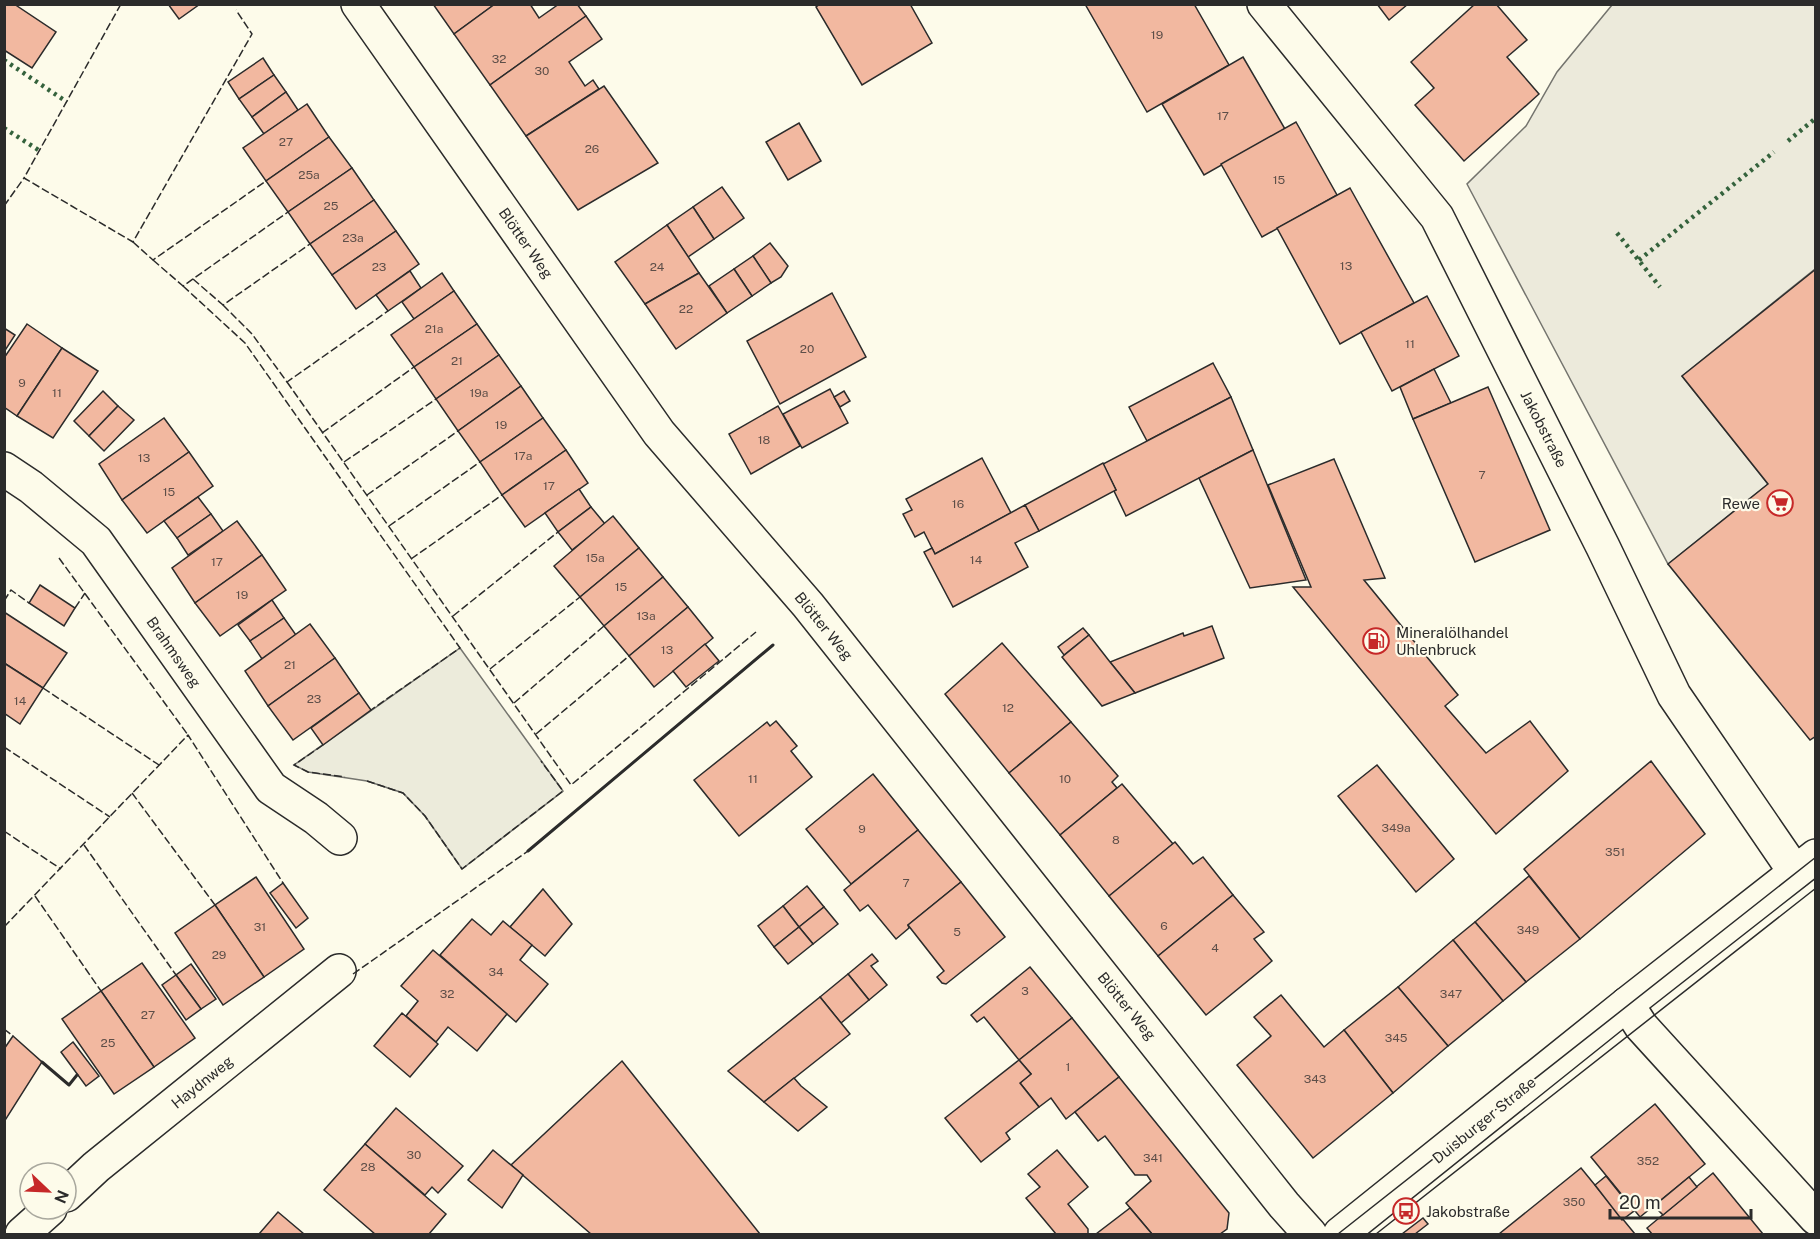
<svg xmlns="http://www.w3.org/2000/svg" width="1820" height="1239" viewBox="0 0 1820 1239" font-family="'Public Sans',sans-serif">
  <rect width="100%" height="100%" fill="#fdfbea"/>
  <polygon fill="#ecebdb" stroke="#74746e" stroke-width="1.5" points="460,648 563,791 462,869 425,816 403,793 367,781 308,772 294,765"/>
  <polygon fill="#eceadb" stroke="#74746e" stroke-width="1.5" points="1612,5 1815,5 1815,269 1682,376 1768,484 1668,564 1467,184 1526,126 1557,72"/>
  <g fill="#f2b8a0" stroke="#2b2b2b" stroke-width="1.5">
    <polygon points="4,4 14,4 56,32 32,68 4,50"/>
    <polygon points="168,4 200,4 179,19"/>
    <polygon points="433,4 495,4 454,34"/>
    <polygon points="495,4 530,4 539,18 559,4 577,4 586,16 490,85 454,34"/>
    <polygon points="820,4 910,4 932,43 862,85 816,7"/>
    <polygon points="1085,4 1194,4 1229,65 1147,112"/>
    <polygon points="1377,4 1408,4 1389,20"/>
    <polygon points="1475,4 1496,4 1527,40 1507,57 1539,94 1464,161 1415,105 1434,88 1411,62"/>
    <polygon points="586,16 602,39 569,62 585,86 593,80 599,89 526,136 490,85"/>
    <polygon points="1243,57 1285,129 1204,175 1162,104"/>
    <polygon points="263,58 274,75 239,99 228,82"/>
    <polygon points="274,75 286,92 252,117 239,99"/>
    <polygon points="604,86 658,163 578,210 526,136"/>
    <polygon points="286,92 298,110 264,134 252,117"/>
    <polygon points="307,104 329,137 266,181 243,148"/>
    <polygon points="1296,122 1337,195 1262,237 1221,164"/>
    <polygon points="799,123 821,161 788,180 766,142"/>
    <polygon points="329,137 352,168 288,212 266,181"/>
    <polygon points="352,168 374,200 310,244 288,212"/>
    <polygon points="722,187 744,218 714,239 693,207"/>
    <polygon points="1350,188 1414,303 1340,344 1277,228"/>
    <polygon points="374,200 396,231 332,275 310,244"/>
    <polygon points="693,207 714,239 688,257 667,225"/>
    <polygon points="667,225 699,273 645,304 615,262"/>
    <polygon points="396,231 419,264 356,309 332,275"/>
    <polygon points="770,243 788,266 781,277 771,283 753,256"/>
    <polygon points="753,256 771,283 752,296 734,269"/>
    <polygon points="734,269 752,296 727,313 709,286"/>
    <polygon points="1816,269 1816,736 1810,740 1668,564 1768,484 1682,376"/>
    <polygon points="410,271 421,288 388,311 376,295"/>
    <polygon points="442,273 454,291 414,319 402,302"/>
    <polygon points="699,273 727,313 676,349 645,304"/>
    <polygon points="454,291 477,324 414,367 391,335"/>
    <polygon points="832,293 866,357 780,404 747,341"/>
    <polygon points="1427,296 1459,356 1392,391 1361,332"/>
    <polygon points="27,324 62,348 17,416 4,407 4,358"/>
    <polygon points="477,324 499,355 436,399 414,367"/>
    <polygon points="4,328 15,335 4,352"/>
    <polygon points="62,348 98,371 53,438 17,416"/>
    <polygon points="499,355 521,386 458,431 436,399"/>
    <polygon points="1213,363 1231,397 1147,441 1129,407"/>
    <polygon points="1434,369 1451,403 1413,419 1400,387"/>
    <polygon points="521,386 543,418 480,462 458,431"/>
    <polygon points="1488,387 1550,530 1475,562 1413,419"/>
    <polygon points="830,389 848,423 802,448 783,414"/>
    <polygon points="103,391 118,406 89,436 74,421"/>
    <polygon points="844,391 850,401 840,407 834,397"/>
    <polygon points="1231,397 1253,450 1126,516 1114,491 1116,490 1103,464"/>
    <polygon points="118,406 134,420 104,451 89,436"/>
    <polygon points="778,406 800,446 751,474 729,434"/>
    <polygon points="164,418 189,452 122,500 99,464"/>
    <polygon points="543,418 566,450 502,495 480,462"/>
    <polygon points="566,450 588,483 525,527 502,495"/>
    <polygon points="1253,450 1306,580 1250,588 1199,478"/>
    <polygon points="189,452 213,486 147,533 122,500"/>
    <polygon points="982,458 1011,513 935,554 924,532 915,537 903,514 912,510 906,499"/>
    <polygon points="1334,459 1385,578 1364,580 1458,695 1445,706 1486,753 1530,721 1568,771 1496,834 1293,587 1311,587 1268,485"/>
    <polygon points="1103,463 1116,490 1039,531 1025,505"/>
    <polygon points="579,489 591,507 558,532 545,513"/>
    <polygon points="198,497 211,514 177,538 164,521"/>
    <polygon points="1025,505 1039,531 1015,543 1028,567 953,607 924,552 932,548 935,554"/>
    <polygon points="591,507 605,524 572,550 558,532"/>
    <polygon points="211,514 223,531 188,555 177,538"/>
    <polygon points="613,516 639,548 580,597 554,566"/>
    <polygon points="237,521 262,555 195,603 172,568"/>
    <polygon points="639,548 663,577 604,626 580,597"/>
    <polygon points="262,555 286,590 220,636 195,603"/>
    <polygon points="663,577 688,607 629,656 604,626"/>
    <polygon points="40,585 75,608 64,626 29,603"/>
    <polygon points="272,600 284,618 250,641 238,625"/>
    <polygon points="688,607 713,638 654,687 629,656"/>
    <polygon points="4,612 67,653 43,688 4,663"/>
    <polygon points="284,618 296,635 262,659 250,641"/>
    <polygon points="310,624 335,658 268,706 245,671"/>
    <polygon points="1212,626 1224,658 1135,693 1110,662 1183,633 1184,636"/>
    <polygon points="1083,628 1089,635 1064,655 1058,647"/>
    <polygon points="1089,635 1110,662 1135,693 1102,706 1062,657"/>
    <polygon points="1002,643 1071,722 1009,773 945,694"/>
    <polygon points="705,644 719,661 686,687 673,671"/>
    <polygon points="335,658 359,693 293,740 268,706"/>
    <polygon points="4,663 43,688 20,724 4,713"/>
    <polygon points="359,693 371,710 323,745 311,728"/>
    <polygon points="776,721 797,746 791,751 812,777 739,836 694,780 767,722 770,726"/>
    <polygon points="1071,722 1118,776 1112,782 1117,788 1060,835 1009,773"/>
    <polygon points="1651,761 1705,834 1580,939 1524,869"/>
    <polygon points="1377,765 1454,859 1416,892 1338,796"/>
    <polygon points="873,774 918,830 851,884 806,829"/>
    <polygon points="1122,784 1173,844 1109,896 1060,835"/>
    <polygon points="918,830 961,882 908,925 909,928 896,939 868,905 860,911 844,890"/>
    <polygon points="1175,842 1193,864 1203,857 1233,895 1158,956 1109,896"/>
    <polygon points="1529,876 1580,939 1526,982 1475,922"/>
    <polygon points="256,877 304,949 264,977 215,905"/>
    <polygon points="961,882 1005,937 946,984 942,983 937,977 944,971 908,925"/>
    <polygon points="283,883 308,918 296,928 270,893"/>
    <polygon points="807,886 824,907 799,927 783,906"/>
    <polygon points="543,889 572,924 545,956 510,927"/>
    <polygon points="1233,895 1264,932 1254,939 1272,961 1206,1015 1158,956"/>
    <polygon points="215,905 264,977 223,1005 175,933"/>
    <polygon points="783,906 799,927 774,947 758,926"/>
    <polygon points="824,907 838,924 813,944 799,927"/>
    <polygon points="472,919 491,935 503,921 510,927 532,945 520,960 548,984 516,1022 440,955"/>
    <polygon points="1475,922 1526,982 1503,1001 1453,940"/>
    <polygon points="799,927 813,944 788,964 774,947"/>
    <polygon points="1453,940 1503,1001 1448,1046 1398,987"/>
    <polygon points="433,950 507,1014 477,1051 448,1027 436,1042 406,1016 418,1001 401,986"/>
    <polygon points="872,954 878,961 871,966 887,985 869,1000 848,974"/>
    <polygon points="142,963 195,1038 154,1067 101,991"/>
    <polygon points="191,964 216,999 201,1009 176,975"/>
    <polygon points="1030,967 1072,1018 1019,1060 984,1017 977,1022 971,1015"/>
    <polygon points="848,974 869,1000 841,1023 820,997"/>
    <polygon points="176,975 201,1009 186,1020 162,985"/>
    <polygon points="1398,987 1448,1046 1393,1093 1344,1030"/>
    <polygon points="101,991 154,1067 114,1094 62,1019"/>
    <polygon points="1281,995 1324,1047 1344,1030 1393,1093 1313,1158 1237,1065 1271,1036 1254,1017"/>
    <polygon points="820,997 850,1034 764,1102 728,1071"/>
    <polygon points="402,1013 438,1044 410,1077 374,1046"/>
    <polygon points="1072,1018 1119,1077 1066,1119 1051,1098 1039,1107 1020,1083 1031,1074 1019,1060"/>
    <polygon points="13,1036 42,1062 4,1122 4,1049"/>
    <polygon points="73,1042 99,1076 86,1086 61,1052"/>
    <polygon points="1019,1060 1031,1074 1020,1083 1039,1107 1006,1133 1010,1139 981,1162 945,1118"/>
    <polygon points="622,1061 760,1234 591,1234 511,1165"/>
    <polygon points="1119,1077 1229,1213 1227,1229 1220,1234 1152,1234 1126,1203 1151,1181 1147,1175 1135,1175 1105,1136 1098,1141 1075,1112"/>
    <polygon points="794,1078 801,1086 827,1107 798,1131 764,1102"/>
    <polygon points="1655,1104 1705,1164 1640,1217 1591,1157"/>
    <polygon points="396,1108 463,1166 438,1193 432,1187 425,1195 365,1144"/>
    <polygon points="365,1144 446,1214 429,1234 375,1234 324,1190"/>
    <polygon points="493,1150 523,1175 502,1208 468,1180"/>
    <polygon points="1057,1150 1088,1187 1068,1204 1088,1229 1088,1234 1056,1234 1026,1198 1040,1187 1028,1174"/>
    <polygon points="1581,1168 1635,1234 1499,1234"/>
    <polygon points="1713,1173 1763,1234 1652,1234 1647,1228"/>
    <polygon points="1606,1176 1634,1211 1622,1220 1595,1185"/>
    <polygon points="1689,1177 1697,1187 1663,1215 1654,1206"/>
    <polygon points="1130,1208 1152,1234 1096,1234"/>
    <polygon points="278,1212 304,1234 259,1234"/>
    <polygon points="1423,1218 1428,1224 1415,1234 1402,1234"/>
  </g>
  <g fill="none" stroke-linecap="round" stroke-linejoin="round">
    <g stroke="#2b2b2b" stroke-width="36">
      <g id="minor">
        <polyline points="358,4 659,433 808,605 1284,1205 1310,1234"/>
        <polyline points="1264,4 1437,217 1603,547 1674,695 1795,872"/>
        <polyline points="4,469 31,487 96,541 271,788 316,818 340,838"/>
        <polyline points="1627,1004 1641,1026 1816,1218"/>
        <polyline points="66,1195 96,1167 339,971"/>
        <polyline points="22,1234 50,1209"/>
      </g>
    </g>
    <g stroke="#2b2b2b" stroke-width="36">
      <polyline id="major" points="1340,1234 1627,1004 1816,856"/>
    </g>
    <use href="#minor" stroke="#fdfbea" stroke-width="33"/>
    <use href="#major" stroke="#fdfbea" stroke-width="33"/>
    <g stroke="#2b2b2b" stroke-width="1.5">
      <polyline points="1338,1234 1816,857"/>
      <polyline points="1376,1234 1816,888"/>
    </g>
    <g stroke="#34623c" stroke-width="4.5" stroke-dasharray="3 4.5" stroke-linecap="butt">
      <polyline points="4,60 67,102"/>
      <polyline points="4,128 40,151"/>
      <polyline points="1788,141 1816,118"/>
      <polyline points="1617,233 1660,287"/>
      <polyline points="1639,260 1774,152"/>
    </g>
    <g stroke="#2b2b2b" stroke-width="1.5" stroke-dasharray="8 3" stroke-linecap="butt">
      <polyline points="121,4 24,178 133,242 252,34 236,10"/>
      <polyline points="4,206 24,178"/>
      <polyline points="133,242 153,260 266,181"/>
      <polyline points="153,260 183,286 288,212"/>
      <polyline points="193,279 223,305 310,244"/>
      <polyline points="183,286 245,343 460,648 371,710"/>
      <polyline points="223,305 252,334 287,382 388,311"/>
      <polyline points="287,382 571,785 756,632"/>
      <polyline points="322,433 414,367"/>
      <polyline points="344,462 436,399"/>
      <polyline points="367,495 458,431"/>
      <polyline points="389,526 480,462"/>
      <polyline points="59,558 188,735"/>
      <polyline points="411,559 502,495"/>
      <polyline points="4,601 11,590 29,603"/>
      <polyline points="75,608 85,593"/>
      <polyline points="453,616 558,532"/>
      <polyline points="490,669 580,597"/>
      <polyline points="43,688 159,765"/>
      <polyline points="514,703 604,626"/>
      <polyline points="536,734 629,656"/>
      <polyline points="323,745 294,765 308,772 345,777"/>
      <polyline points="4,747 110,817"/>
      <polyline points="367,781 403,793 425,816 462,869 563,791 541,761"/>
      <polyline points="132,793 215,905"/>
      <polyline points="4,831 61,869"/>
      <polyline points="84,845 176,975"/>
      <polyline points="35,896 101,991"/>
      <polyline points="4,927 188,735 283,883"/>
      <polyline points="353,974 528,851"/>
      <polyline points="4,1029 13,1036"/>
    </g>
    <g stroke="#2b2b2b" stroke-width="3">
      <polyline points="528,851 773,645"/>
      <polyline points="42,1062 69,1085 77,1075"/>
    </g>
  </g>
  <defs>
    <g id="supermarket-ring" transform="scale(1.35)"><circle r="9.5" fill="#fdfbea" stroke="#c62828" stroke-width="1.5"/><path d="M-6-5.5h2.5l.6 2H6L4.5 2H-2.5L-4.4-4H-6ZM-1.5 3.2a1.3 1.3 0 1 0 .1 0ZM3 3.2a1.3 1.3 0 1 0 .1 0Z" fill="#c62828"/></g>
    <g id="fuel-ring" transform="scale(1.35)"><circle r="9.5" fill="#fdfbea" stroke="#c62828" stroke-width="1.5"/><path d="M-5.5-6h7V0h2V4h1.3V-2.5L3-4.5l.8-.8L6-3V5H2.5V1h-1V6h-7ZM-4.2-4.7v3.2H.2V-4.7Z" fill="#c62828"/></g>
    <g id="bus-ring" transform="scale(1.35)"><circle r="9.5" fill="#fdfbea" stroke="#c62828" stroke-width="1.5"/><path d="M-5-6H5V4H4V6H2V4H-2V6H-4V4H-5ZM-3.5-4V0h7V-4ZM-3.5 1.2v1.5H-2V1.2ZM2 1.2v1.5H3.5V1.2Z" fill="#c62828"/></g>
  </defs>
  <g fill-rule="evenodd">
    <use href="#supermarket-ring" x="1780" y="503"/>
    <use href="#fuel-ring" x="1376" y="641"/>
    <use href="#bus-ring" x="1406" y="1211"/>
  </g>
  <g text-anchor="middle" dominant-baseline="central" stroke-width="4.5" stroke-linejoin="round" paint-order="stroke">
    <g font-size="12" fill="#5d4e48">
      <text x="1157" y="35">19</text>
      <text x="499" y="59">32</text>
      <text x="542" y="71">30</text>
      <text x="1223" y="116">17</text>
      <text x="286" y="142">27</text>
      <text x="592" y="149">26</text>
      <text x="309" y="175">25a</text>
      <text x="1279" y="180">15</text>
      <text x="331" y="206">25</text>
      <text x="353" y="238">23a</text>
      <text x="1346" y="266">13</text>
      <text x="379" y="267">23</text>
      <text x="657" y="267">24</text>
      <text x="686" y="309">22</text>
      <text x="434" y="329">21a</text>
      <text x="1410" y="344">11</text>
      <text x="807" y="349">20</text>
      <text x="457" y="361">21</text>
      <text x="22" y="383">9</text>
      <text x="57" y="393">11</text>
      <text x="479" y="393">19a</text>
      <text x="501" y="425">19</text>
      <text x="764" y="440">18</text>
      <text x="523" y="456">17a</text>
      <text x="144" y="458">13</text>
      <text x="1482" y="475">7</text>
      <text x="549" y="486">17</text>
      <text x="169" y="492">15</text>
      <text x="958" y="504">16</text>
      <text x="595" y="558">15a</text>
      <text x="976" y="560">14</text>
      <text x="217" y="562">17</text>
      <text x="621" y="587">15</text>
      <text x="242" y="595">19</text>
      <text x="646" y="616">13a</text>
      <text x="667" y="650">13</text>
      <text x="290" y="665">21</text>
      <text x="314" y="699">23</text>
      <text x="20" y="701">14</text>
      <text x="1008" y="708">12</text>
      <text x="753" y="779">11</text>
      <text x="1065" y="779">10</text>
      <text x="1396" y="828">349a</text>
      <text x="862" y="829">9</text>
      <text x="1116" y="840">8</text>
      <text x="1615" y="852">351</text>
      <text x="906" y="883">7</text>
      <text x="1164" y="926">6</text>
      <text x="260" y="927">31</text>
      <text x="1528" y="930">349</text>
      <text x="957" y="932">5</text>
      <text x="1215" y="948">4</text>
      <text x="219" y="955">29</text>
      <text x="496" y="972">34</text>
      <text x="1025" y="991">3</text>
      <text x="447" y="994">32</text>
      <text x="1451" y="994">347</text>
      <text x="148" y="1015">27</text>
      <text x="1396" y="1038">345</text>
      <text x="108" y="1043">25</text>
      <text x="1068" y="1067">1</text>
      <text x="1315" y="1079">343</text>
      <text x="414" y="1155">30</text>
      <text x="1153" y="1158">341</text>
      <text x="1648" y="1161">352</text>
      <text x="368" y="1167">28</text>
      <text x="1574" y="1202">350</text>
    </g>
    <g font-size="15" fill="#2b2b2b" stroke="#fdfbea">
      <text transform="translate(526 243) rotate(55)">Blötter Weg</text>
      <text transform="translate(1544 429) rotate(63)">Jakobstraße</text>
      <text transform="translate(824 626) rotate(51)">Blötter Weg</text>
      <text transform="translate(174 652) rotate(55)">Brahmsweg</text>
      <text transform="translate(1127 1006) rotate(51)">Blötter Weg</text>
      <text transform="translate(202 1082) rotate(-39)">Haydnweg</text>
      <text transform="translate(1484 1120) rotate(-39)">Duisburger Straße</text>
    </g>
    <g font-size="15" fill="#2b2b2b" stroke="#fdfbea" text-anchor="start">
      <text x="1760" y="503" text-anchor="end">Rewe</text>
      <text x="1396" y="632">Mineralölhandel<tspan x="1396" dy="17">Uhlenbruck</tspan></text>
      <text x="1426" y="1211">Jakobstraße</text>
    </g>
  </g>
  <rect width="1820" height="1239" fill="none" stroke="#2b2b2b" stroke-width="12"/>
  <g transform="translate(48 1191) rotate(113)"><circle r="28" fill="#fdfbea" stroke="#a9a89e" stroke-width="1.5"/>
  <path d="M0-4.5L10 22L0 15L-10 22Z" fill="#c62828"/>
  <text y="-9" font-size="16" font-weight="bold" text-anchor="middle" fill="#2b2b2b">N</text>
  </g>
  <path d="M1610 1209v9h141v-9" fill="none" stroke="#2b2b2b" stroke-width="3"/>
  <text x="1619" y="1209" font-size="18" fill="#2b2b2b" stroke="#fdfbea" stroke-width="4.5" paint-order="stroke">20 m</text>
</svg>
